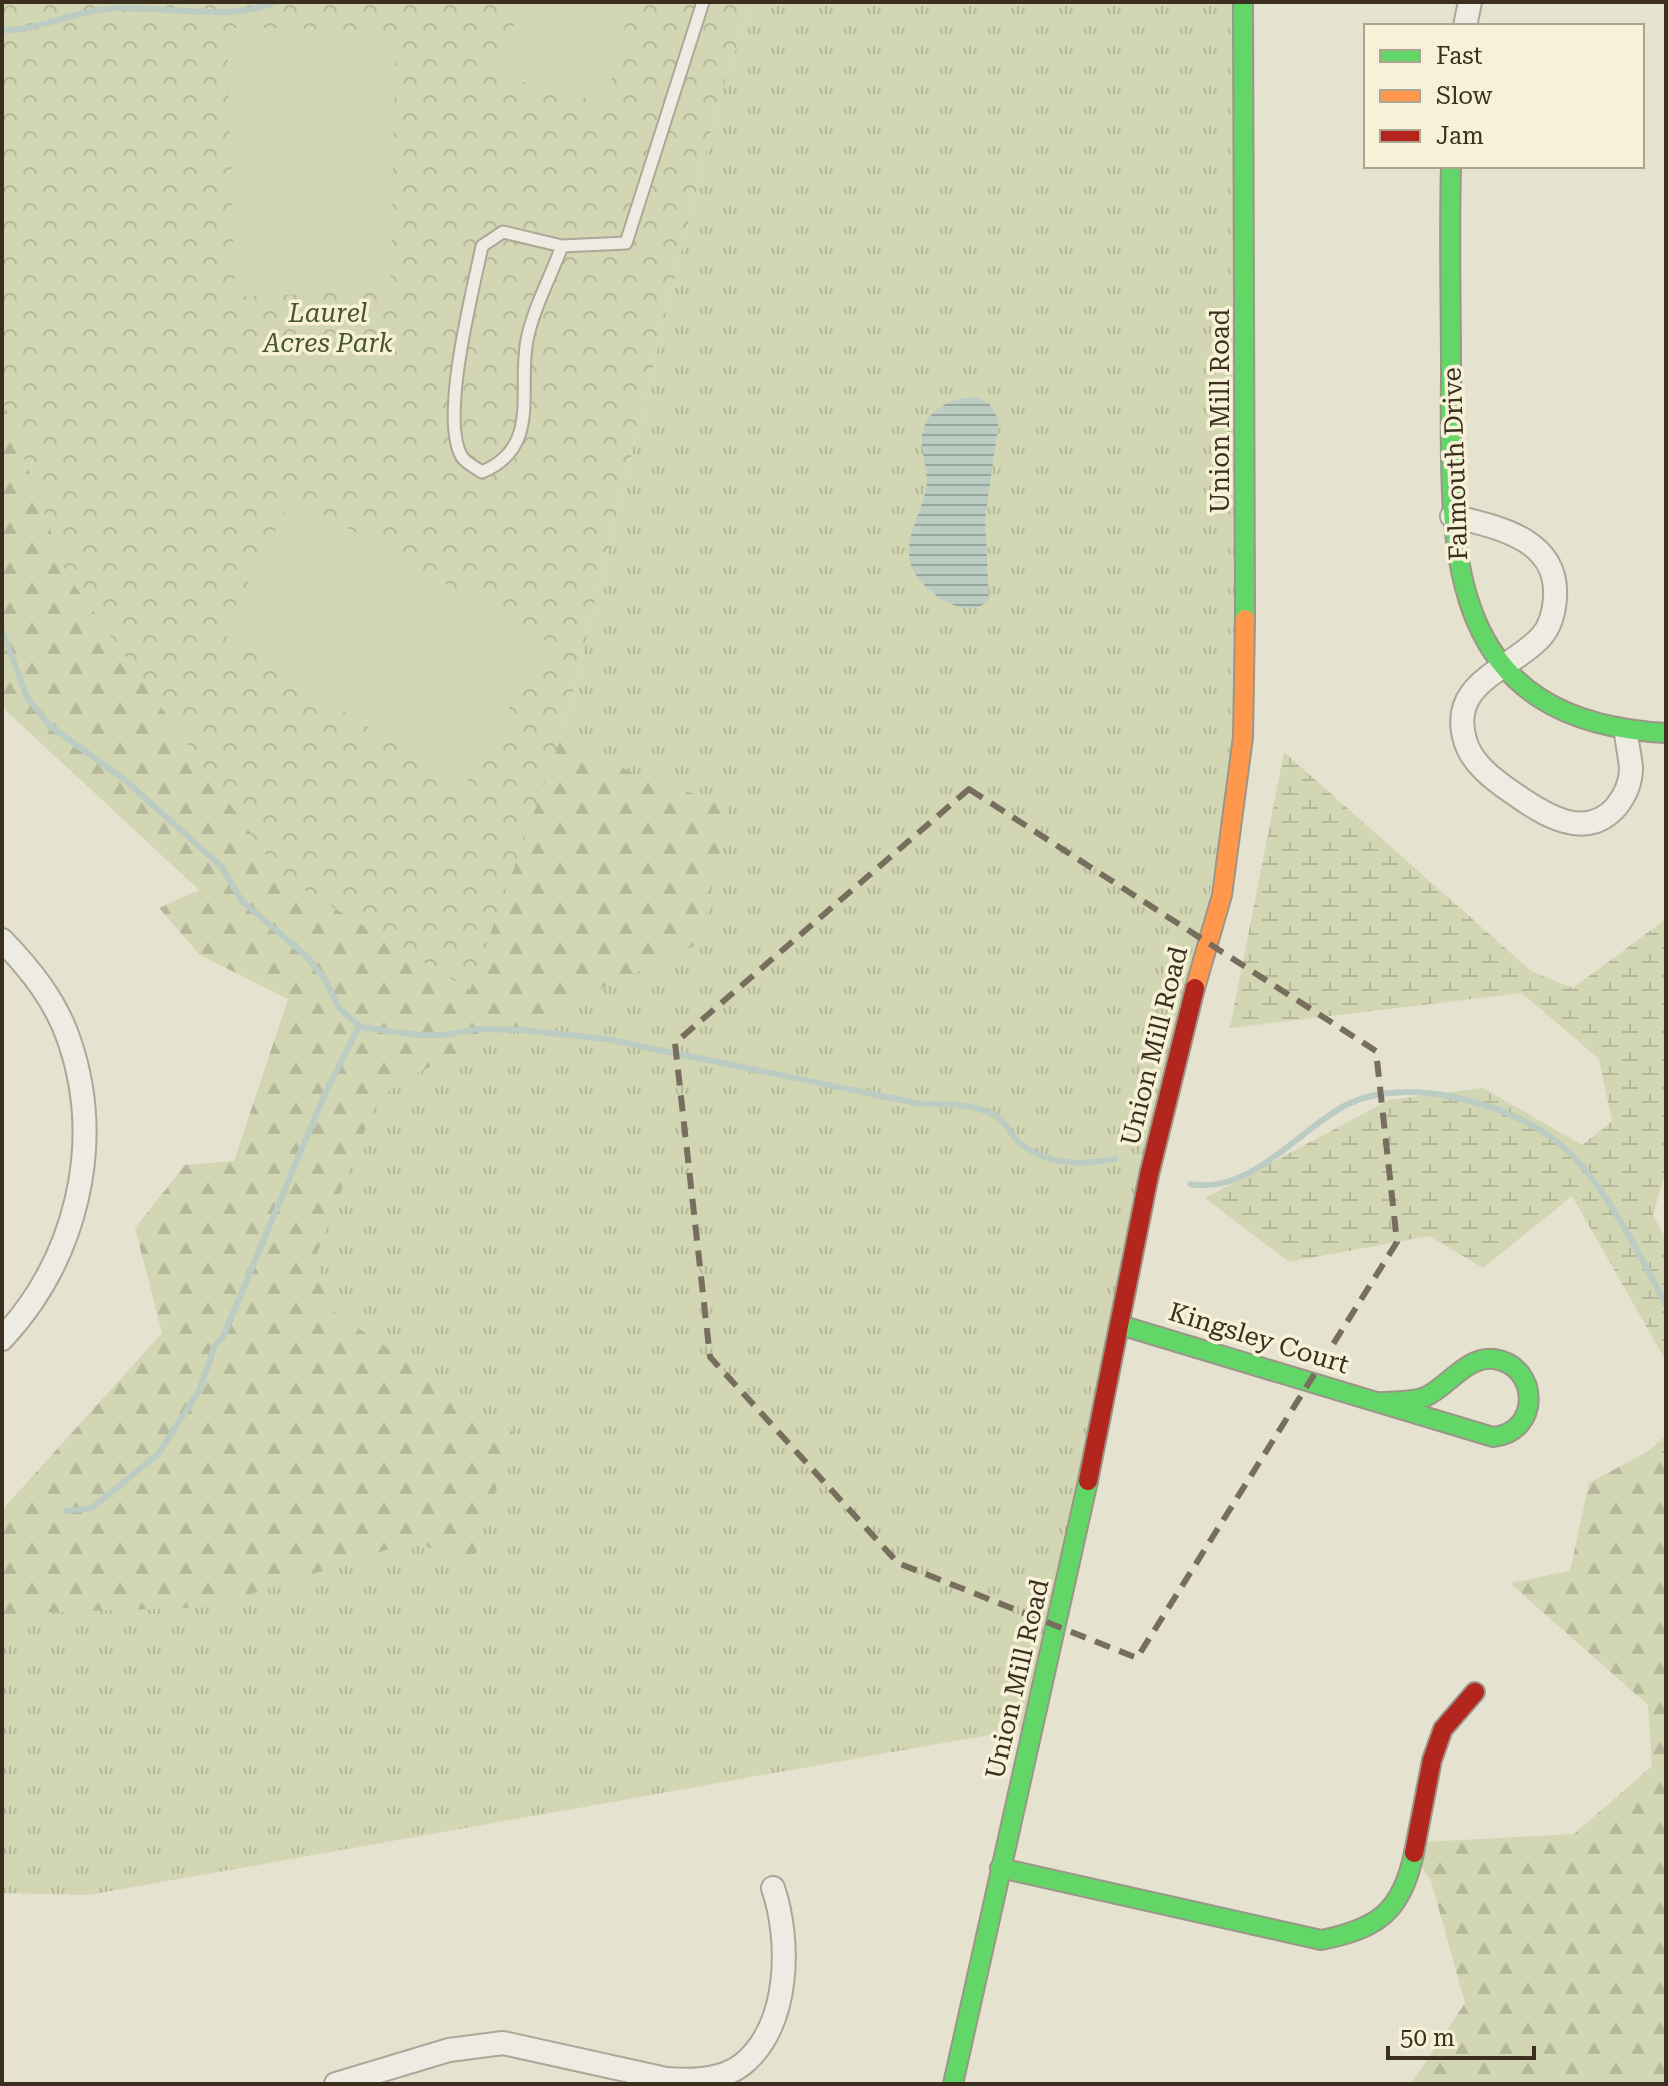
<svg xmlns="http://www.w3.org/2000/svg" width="1668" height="2086" viewBox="0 0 1668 2086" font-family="'Roboto Serif',serif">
  <defs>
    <pattern id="grass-tufts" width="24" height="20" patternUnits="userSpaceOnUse" patternTransform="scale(2)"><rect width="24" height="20" fill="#d2d6b3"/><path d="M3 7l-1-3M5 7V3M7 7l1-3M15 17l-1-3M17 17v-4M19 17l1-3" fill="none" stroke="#b5b89a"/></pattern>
    <pattern id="forest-firs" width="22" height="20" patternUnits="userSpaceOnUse" patternTransform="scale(2)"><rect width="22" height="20" fill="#d2d6b3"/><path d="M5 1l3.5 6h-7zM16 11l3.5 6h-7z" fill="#b5b89a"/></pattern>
    <pattern id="wetland-marsh" width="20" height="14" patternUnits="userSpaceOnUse" patternTransform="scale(2)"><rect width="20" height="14" fill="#d2d6b3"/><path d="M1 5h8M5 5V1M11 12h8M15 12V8" fill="none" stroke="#b5b89a"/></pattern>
    <pattern id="park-crowns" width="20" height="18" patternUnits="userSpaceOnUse" patternTransform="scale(2)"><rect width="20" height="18" fill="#d2d6b3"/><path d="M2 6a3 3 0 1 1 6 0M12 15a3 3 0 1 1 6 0" fill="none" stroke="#b5b89a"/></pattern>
    <pattern id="water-rules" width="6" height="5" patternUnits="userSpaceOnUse" patternTransform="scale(2)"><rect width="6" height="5" fill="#bbccc3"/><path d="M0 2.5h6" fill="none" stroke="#99a69e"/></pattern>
  </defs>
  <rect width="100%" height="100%" fill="#e6e2d0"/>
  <polygon fill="url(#grass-tufts)" points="750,2 1241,2 1243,737 1033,1727 89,1895 2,1893 2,1512 312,1174 471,990 564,729 715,115"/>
  <g fill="url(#forest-firs)">
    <polygon points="2,296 545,723 639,777 730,805 700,943 417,1073 377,1099 314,1262 334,1312 513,1432 472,1566 414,1541 211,1607 2,1614 2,1510 162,1333 135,1228 185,1165 234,1161 288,999 200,955 159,908 199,890 3,708"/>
    <polygon points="1645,1453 1666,1460 1666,2084 1411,2084 1465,2003 1431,1881 1405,1843 1574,1834 1652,1766 1648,1705 1510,1583 1570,1571 1589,1483"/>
  </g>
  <g fill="url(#wetland-marsh)">
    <polygon points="1284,752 1531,971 1573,988 1666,919 1666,1171 1653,1215 1666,1239 1666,1361 1572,1196 1483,1268 1429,1236 1289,1262 1205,1198 1389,1100 1483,1088 1582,1145 1612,1121 1599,1059 1522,993 1230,1028"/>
    <polygon points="1666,1436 1666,1460 1645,1453"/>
  </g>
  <polygon fill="url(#park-crowns)" points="2,2 750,2 715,115 564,729 470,990 281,876 66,573 2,398"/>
  <g fill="#d2d6b3">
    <polygon points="521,2 631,2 606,104 500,76"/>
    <polygon points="227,28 396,30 390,290 235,297"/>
    <polygon points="293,497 547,641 464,788 221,633"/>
  </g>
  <path fill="url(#water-rules)" d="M977 397 989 403 999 420 985 519 989 600C966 624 916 589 910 561 905 538 921 512 926 490 930 471 920 454 922 436 926 408 952 398 977 397Z"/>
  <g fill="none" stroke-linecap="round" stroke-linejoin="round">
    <g stroke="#bbccc3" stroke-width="6">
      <path d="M2 30C37 31 70 13 105 9 162 3 221 24 276 2"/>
      <path d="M2 630 27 697 50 726 125 780 222 867 241 900 306 956 324 978 339 1008 361 1027 418 1035H444L478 1029 522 1030 606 1039 921 1104C944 1103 974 1104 995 1115 1007 1122 1010 1135 1020 1143 1047 1166 1083 1165 1116 1159"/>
      <path d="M1190 1184C1252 1195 1298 1129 1348 1104 1410 1073 1528 1107 1573 1156 1610 1195 1642 1258 1666 1306"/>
      <polyline points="66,1511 92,1508 158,1454 199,1391 215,1345 223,1337 324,1096 359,1026"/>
    </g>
    <g stroke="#aca798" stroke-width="15">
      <path id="lane" d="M562 246C551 276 533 309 527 340 517 390 542 447 482 472 476 468 466 463 462 457 439 419 473 291 482 246L503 232 562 246 626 243 703 2"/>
    </g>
    <g stroke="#aca798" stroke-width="26">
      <g id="street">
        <polyline points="1465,26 1470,2"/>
        <path d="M1452 516C1496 527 1559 538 1555 598 1554 612 1551 626 1541 637 1511 670 1448 682 1465 740 1471 763 1494 780 1513 793 1543 814 1585 842 1616 807 1625 796 1631 783 1631 768 1630 756 1627 744 1626 732"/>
        <path d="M2 940C30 969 56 1001 69 1040 105 1144 76 1260 2 1339"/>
        <path d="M336 2084 449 2050 503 2043 666 2079C690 2081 723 2080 743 2064 790 2025 791 1941 773 1888"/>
      </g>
    </g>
    <g stroke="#9b9688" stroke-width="22">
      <g id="fast">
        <polyline points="1243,2 1245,619"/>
        <path d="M1451 166C1449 235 1451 304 1451 372 1450 545 1439 721 1666 733"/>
        <path d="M1120 1325 1493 1437C1542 1432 1539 1365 1494 1359 1466 1356 1448 1387 1425 1397 1412 1402 1396 1401 1382 1402"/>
        <path d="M1000 1868 1321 1940C1377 1929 1402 1912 1414 1853"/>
        <polyline points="953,2084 1088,1481"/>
      </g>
    </g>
    <g stroke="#9b9688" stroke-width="22">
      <polyline id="slow" points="1195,988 1222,895 1243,737 1245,619"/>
    </g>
    <g stroke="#9b9688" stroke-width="22">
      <g id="jam">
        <polyline points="1088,1481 1149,1175 1195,988"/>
        <polyline points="1414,1853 1432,1760 1443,1729 1475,1692"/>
      </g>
    </g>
    <use href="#lane" stroke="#eeece2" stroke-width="11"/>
    <use href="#street" stroke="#eeece2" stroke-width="22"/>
    <use href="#fast" stroke="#63d668" stroke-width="18"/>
    <use href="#slow" stroke="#ff974d" stroke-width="18"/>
    <use href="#jam" stroke="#b3261e" stroke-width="18"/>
  </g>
  <path fill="none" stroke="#776e5e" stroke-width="6" stroke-dasharray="16 10" stroke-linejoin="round" d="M969 789 1376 1051 1397 1242 1137 1658 898 1563 710 1357 675 1043Z"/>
  <g text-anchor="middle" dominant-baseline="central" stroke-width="7" stroke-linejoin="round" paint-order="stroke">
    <g font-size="26" font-style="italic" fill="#455726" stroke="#f6f1d7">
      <text x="328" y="313">Laurel<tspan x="328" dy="30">Acres Park</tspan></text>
    </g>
    <g font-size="26" fill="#3b3020" stroke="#f6f1d7">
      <text transform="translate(1220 411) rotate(-90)">Union Mill Road</text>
      <text transform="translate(1455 464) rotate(-92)">Falmouth Drive</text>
      <text transform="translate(1154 1046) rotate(-76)">Union Mill Road</text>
      <text transform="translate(1259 1338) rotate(17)">Kingsley Court</text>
      <text transform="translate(1017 1679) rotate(-77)">Union Mill Road</text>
    </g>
  </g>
  <rect width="1668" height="2086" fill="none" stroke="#3b3020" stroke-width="8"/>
  <rect x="1364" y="24" width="280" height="144" fill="#f6f1d7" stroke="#aba48e" stroke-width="2"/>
  <rect x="1380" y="50" width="40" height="12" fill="#63d668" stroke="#aba48e" stroke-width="2"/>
  <text x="1436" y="64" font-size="24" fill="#3b3020">Fast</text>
  <rect x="1380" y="90" width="40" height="12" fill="#ff974d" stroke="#aba48e" stroke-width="2"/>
  <text x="1436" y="104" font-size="24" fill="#3b3020">Slow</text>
  <rect x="1380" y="130" width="40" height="12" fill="#b3261e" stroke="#aba48e" stroke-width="2"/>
  <text x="1436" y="144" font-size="24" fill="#3b3020">Jam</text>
  <path d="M1388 2046v12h146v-12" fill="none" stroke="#3b3020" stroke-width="4"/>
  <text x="1400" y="2046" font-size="24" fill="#3b3020" stroke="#f6f1d7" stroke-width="6" paint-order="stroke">50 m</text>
</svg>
